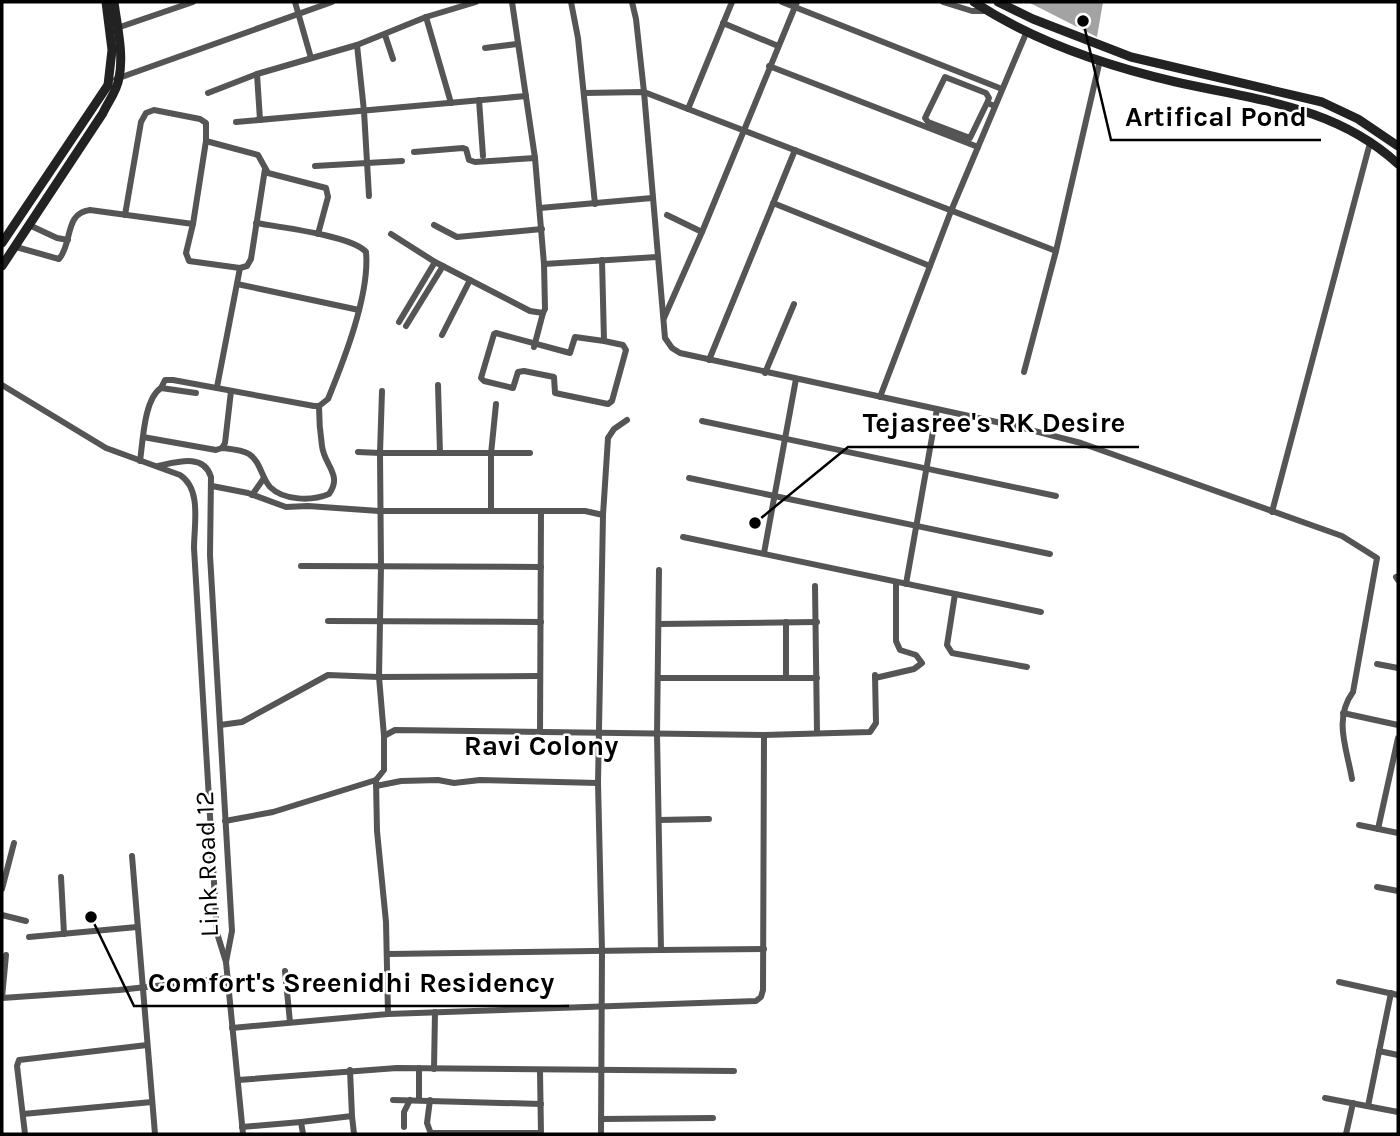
<svg xmlns="http://www.w3.org/2000/svg" width="1400" height="1136" viewBox="0 0 1400 1136" font-family="Karla,sans-serif">
  <rect width="100%" height="100%" fill="#fff"/>
  <polygon fill="#a3a3a3" points="1027,2 1103,2 1097,37 1034,5"/>
  <g fill="none" stroke-linecap="round" stroke-linejoin="round">
    <g stroke="#555" stroke-width="6">
      <polyline points="295,2 311,58"/>
      <polyline points="571,2 578,38 595,204"/>
      <path d="M632 2 636 19 644 92 665 338 672 348 680 353 1015 426 1081 443 1342 536 1377 558 1353 692C1333 719 1347 749 1352 779"/>
      <polyline points="732,2 688,109 1056,251"/>
      <polyline points="782,2 1002,89"/>
      <polyline points="943,2 972,11 988,11"/>
      <polyline points="426,17 451,103"/>
      <polyline points="723,23 778,46"/>
      <polyline points="117,28 193,2"/>
      <polyline points="385,35 393,59"/>
      <polyline points="357,45 364,111 369,196"/>
      <polyline points="485,48 517,44"/>
      <polyline points="769,66 978,147"/>
      <polyline points="257,74 260,120"/>
      <polyline points="116,79 332,2"/>
      <polyline points="208,93 257,74 357,45 426,17 476,2"/>
      <polyline points="584,93 644,92 688,109"/>
      <polyline points="479,100 483,156"/>
      <polyline points="987,103 970,138 928,122 925,118 945,77 986,93 989,98 987,103 995,106"/>
      <polyline points="236,122 526,96"/>
      <polyline points="414,152 463,148 466,149 469,160 475,162 535,158"/>
      <polyline points="315,166 402,161"/>
      <polyline points="773,203 930,266"/>
      <polyline points="540,208 652,198"/>
      <polyline points="125,215 141,122 146,113 154,110 200,119 206,123 206,141 258,155 268,173 326,188 328,197 318,234"/>
      <polyline points="667,215 702,232"/>
      <polyline points="193,224 206,141"/>
      <polyline points="29,225 57,238 68,240"/>
      <polyline points="434,225 457,237 542,229"/>
      <polyline points="391,234 435,262 530,311 543,313 545,309 544,264 535,158 512,2"/>
      <path d="M16 247 59 259C73 243 64 213 90 210L193 224 186 253 189 261 240 268 247 266 251 259 265 169"/>
      <polyline points="602,260 604,341 623,345 626,350 612,401 608,404 555,393 554,377 524,371 518,372 513,388 484,381 481,378 494,334 496,333 570,353 575,337 604,341"/>
      <polyline points="544,264 657,257"/>
      <polyline points="237,284 359,310"/>
      <polyline points="664,318 702,232 797,2"/>
      <polyline points="399,322 435,262"/>
      <polyline points="406,326 443,266"/>
      <polyline points="442,335 470,280"/>
      <polyline points="534,347 543,313"/>
      <polyline points="709,360 795,150"/>
      <polyline points="1024,372 1056,251 1100,60"/>
      <polyline points="765,373 794,304"/>
      <path d="M2 385 106 448 180 475C202 489 194 525 194 548L217 933 226 962 243 1134"/>
      <polyline points="217,387 240,268"/>
      <path d="M161 388 165 380H173L314 406H319L328 399C344 360 370 294 366 252 353 236 279 227 256 223"/>
      <polyline points="880,397 951,211 1027,31"/>
      <polyline points="702,421 1056,496"/>
      <polyline points="143,437 216,450 222,448 225,443 231,391"/>
      <path d="M222 448C230 449 242 450 249 454 261 462 261 477 270 487 284 501 312 501 329 494 343 475 324 465 322 446 320 433 319 419 319 406"/>
      <polyline points="358,452 380,453 382,391"/>
      <polyline points="440,453 530,453"/>
      <path d="M140 461C143 441 144 399 161 388L196 393"/>
      <path d="M158 466C177 462 204 453 211 477L210 555 232 931 226 962"/>
      <polyline points="689,478 1050,554"/>
      <polyline points="212,486 248,493 286,507 308,506 379,511 491,511 491,454 496,404"/>
      <polyline points="252,495 264,478"/>
      <polyline points="491,511 585,511 603,515 598,783 602,951 601,1134"/>
      <polyline points="1272,512 1370,143"/>
      <polyline points="603,515 608,438 614,429 627,420"/>
      <polyline points="683,537 1041,612"/>
      <polyline points="764,553 796,379"/>
      <polyline points="301,566 541,567"/>
      <polyline points="1396,577 1398,580"/>
      <polyline points="906,584 937,409"/>
      <polyline points="815,586 817,732"/>
      <polyline points="955,594 947,645 952,653 1027,667"/>
      <polyline points="328,621 541,622"/>
      <polyline points="659,624 817,622"/>
      <polyline points="1377,664 1398,668"/>
      <polyline points="660,678 786,678 786,622"/>
      <polyline points="786,678 817,678"/>
      <polyline points="875,678 914,669 922,663 916,655 900,650 896,641 896,582"/>
      <polyline points="1343,713 1398,725"/>
      <polyline points="220,725 242,722 328,675 379,677 539,676"/>
      <polyline points="540,733 541,511"/>
      <polyline points="384,736 379,677 381,566 380,453 440,453 438,385"/>
      <polyline points="376,780 384,770 384,736 395,730 764,735 870,732 876,723 875,675"/>
      <polyline points="376,786 401,781 438,780 454,783 480,780 598,783"/>
      <polyline points="659,820 709,819"/>
      <polyline points="225,821 273,812 376,780 377,831 386,922 388,1014 232,1028"/>
      <polyline points="1359,825 1398,833"/>
      <polyline points="1378,829 1398,738"/>
      <polyline points="132,856 155,1134"/>
      <polyline points="61,877 64,934"/>
      <polyline points="1377,887 1398,891"/>
      <polyline points="2,889 14,843"/>
      <polyline points="2,915 26,921"/>
      <polyline points="29,937 137,927"/>
      <polyline points="661,950 764,949"/>
      <polyline points="388,954 661,950 657,734 659,570"/>
      <polyline points="285,971 290,1022"/>
      <polyline points="1339,982 1398,995"/>
      <polyline points="2,998 119,990 228,978"/>
      <polyline points="2,998 6,955"/>
      <polyline points="388,1014 756,1001 761,997 763,990 764,735"/>
      <polyline points="1379,1051 1398,1055"/>
      <polyline points="434,1069 435,1012"/>
      <polyline points="350,1070 352,1116"/>
      <polyline points="540,1071 541,1134"/>
      <polyline points="238,1080 397,1068 734,1071"/>
      <polyline points="1325,1098 1398,1112"/>
      <polyline points="393,1100 541,1104"/>
      <polyline points="419,1100 419,1068"/>
      <polyline points="430,1100 427,1123 431,1134"/>
      <polyline points="1368,1106 1391,993"/>
      <polyline points="23,1114 152,1102"/>
      <polyline points="601,1119 713,1118"/>
      <polyline points="242,1127 301,1122"/>
      <polyline points="404,1127 404,1112 410,1100"/>
      <polyline points="431,1133 541,1133"/>
      <polyline points="25,1134 17,1066 19,1060 147,1045"/>
      <polyline points="303,1134 301,1122 352,1116 354,1134"/>
      <polyline points="1346,1134 1353,1103"/>
    </g>
    <g stroke="#222" stroke-width="9">
      <path d="M974 2C1033 41 1107 66 1176 82 1256 100 1335 106 1398 164"/>
      <polyline points="998,2 1033,19 1131,57 1322,102 1358,119 1398,146"/>
      <polyline points="2,243 108,85 112,50 106,2"/>
      <path d="M2 266 103 113C108 102 117 91 119 78 124 54 117 26 114 2"/>
    </g>
  </g>
  <g text-anchor="middle" dominant-baseline="central" stroke-width="5" stroke-linejoin="round" paint-order="stroke">
    <g font-size="26" fill="#000" stroke="#fff">
      <text transform="translate(207 864) rotate(-92)">Link Road 12</text>
    </g>
    <g font-size="28" font-weight="bold" fill="#000" stroke="#fff">
      <text x="541" y="745">Ravi Colony</text>
    </g>
  </g>
  <path fill="none" stroke="#000" stroke-width="2.5" d="M1083 21L1111 140H1321M755 523L848 447H1139M91 917L134 1006H569"/>
  <g fill="#000" stroke="#fff" stroke-width="2.5">
    <circle cx="1083" cy="21" r="7"/>
    <circle cx="755" cy="523" r="7"/>
    <circle cx="91" cy="917" r="7"/>
  </g>
  <g font-size="28" text-anchor="middle" font-weight="bold" fill="#000" stroke="#fff" stroke-width="5" stroke-linejoin="round" paint-order="stroke">
    <text x="1216" y="126">Artifical Pond</text>
    <text x="994" y="432">Tejasree's RK Desire</text>
    <text x="351" y="992">Comfort's Sreenidhi Residency</text>
  </g>
  <rect width="1400" height="1136" fill="none" stroke="#000000" stroke-width="7"/>
</svg>
